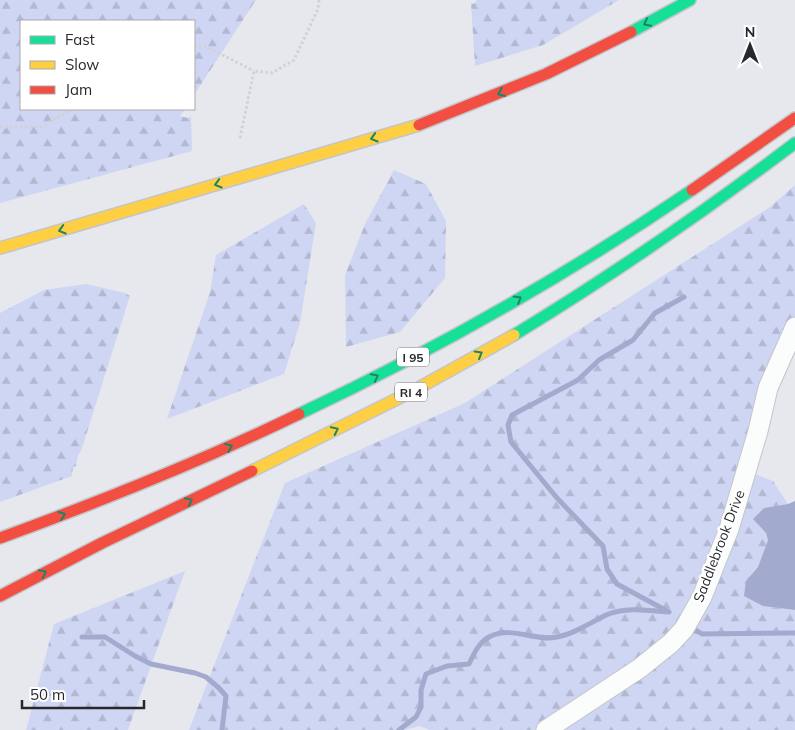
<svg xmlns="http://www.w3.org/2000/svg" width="795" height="730" viewBox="0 0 795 730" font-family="Mulish,sans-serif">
  <defs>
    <pattern id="forest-firs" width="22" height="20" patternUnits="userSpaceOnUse" patternTransform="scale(1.25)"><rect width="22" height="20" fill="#cfd6f4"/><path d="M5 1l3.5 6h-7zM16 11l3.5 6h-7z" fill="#b2b8d2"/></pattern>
  </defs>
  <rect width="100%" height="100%" fill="#e6e8ee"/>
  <g fill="url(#forest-firs)">
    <polygon points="0,0 256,0 194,95 194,21 21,21 21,109 185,109 180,116 188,118 191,116 192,151 0,203"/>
    <polygon points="477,0 619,0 543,45 475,66 471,3 474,4"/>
    <polygon points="394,170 426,184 446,221 445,278 400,332 346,347 345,275 365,224"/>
    <polygon points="795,185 795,326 747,471 773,481 788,504 764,508 768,540 758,567 746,581 763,606 795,610 795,730 430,730 419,726 405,730 189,730 285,483 465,403 770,207"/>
    <polygon points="304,204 316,223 300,323 284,374 167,419 210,292 216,255"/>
    <polygon points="86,284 125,293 130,296 81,451 78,455 76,466 73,467 72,476 0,502 0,313 44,290"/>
    <polygon points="185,571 128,730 26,730 54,624"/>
  </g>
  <polygon fill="#a2aace" points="795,501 795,610 763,606 744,596 746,581 758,567 768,540 766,533 753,519 764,508 788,504"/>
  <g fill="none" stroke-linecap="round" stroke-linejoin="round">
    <g stroke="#a2aace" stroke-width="5">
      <polyline points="669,612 617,584 607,569 603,546 557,498 511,442 508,425 512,415 578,380 599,360 633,340 655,313 684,297"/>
      <polyline points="694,629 702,634 795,633"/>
      <polyline points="82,637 105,637 135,656 151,664 195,673 206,677 219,688 226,696 222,730"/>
      <path d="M399 730 416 717 421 707V690L426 674 447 666 469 664C474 654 478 643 489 637 512 625 534 642 557 637 574 634 590 623 606 615 624 607 646 610 666 612"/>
    </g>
    <g stroke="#c3c5c9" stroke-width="21">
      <polyline id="street" points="546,730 640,668 671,643 684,629 702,597 729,529 758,431 768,388 795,327"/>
    </g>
    <g stroke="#c3c5c9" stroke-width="14">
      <g id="fast">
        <polyline points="631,32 690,0"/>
        <path d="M514 335C611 276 704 212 795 143"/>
        <path d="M299 414C435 350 567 275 692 190"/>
      </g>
    </g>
    <g stroke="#c3c5c9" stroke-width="14">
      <g id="slow">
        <polyline points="0,248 419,125"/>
        <polyline points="252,471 413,391 514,335"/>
      </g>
    </g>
    <g stroke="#c3c5c9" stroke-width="14">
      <g id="jam">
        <polyline points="419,125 546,74 631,32"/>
        <polyline points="692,190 795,118"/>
        <path d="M0 538C102 501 202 461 299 414"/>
        <polyline points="0,596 102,543 252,471"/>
      </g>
    </g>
    <g stroke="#d2d2d4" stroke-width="3" stroke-dasharray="2.5 2.5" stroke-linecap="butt">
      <polyline points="194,47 207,47 254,71"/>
      <polyline points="0,127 41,127 72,109"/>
      <polyline points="240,138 254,71 272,73 294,60 318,9 319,0"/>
    </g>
    <use href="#street" stroke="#fbfcfc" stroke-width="19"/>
    <use href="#fast" stroke="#16e098" stroke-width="11"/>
    <use href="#slow" stroke="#ffcf43" stroke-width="11"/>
    <use href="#jam" stroke="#f24e42" stroke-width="11"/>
  </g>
  <defs><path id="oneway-chevron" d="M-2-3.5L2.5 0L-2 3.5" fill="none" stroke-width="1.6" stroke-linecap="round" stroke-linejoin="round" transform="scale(1.25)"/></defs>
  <g stroke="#1e8462">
    <use href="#oneway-chevron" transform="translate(647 23) rotate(152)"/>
    <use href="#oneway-chevron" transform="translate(501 93) rotate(157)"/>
    <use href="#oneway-chevron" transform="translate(374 138) rotate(164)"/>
    <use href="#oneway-chevron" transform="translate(218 184) rotate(164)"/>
    <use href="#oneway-chevron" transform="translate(62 230) rotate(164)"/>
    <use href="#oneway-chevron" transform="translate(518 299) rotate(-31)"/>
    <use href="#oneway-chevron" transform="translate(479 354) rotate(-30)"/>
    <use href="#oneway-chevron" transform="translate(375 377) rotate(-27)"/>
    <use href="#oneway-chevron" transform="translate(335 430) rotate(-26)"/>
    <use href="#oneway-chevron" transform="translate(229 447) rotate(-23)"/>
    <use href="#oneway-chevron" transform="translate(189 501) rotate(-26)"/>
    <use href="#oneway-chevron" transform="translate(62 515) rotate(-20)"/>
    <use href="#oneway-chevron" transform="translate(43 573) rotate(-27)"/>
  </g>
  <g text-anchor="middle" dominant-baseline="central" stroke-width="5" stroke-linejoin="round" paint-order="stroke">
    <g fill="#fff" stroke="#68686c" stroke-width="1">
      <rect x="397" y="347.5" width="32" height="19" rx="4"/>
      <rect x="395" y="382.5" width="32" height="19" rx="4"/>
    </g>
    <g font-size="12" font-weight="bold" fill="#27282d">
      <text x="413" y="357">I 95</text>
      <text x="411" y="392">RI 4</text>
    </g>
    <g font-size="14" fill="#27282d" stroke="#fff">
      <text transform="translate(719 546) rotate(-69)">Saddlebrook Drive</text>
    </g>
  </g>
  <rect x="20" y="20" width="175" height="90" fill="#ffffff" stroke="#a9a9ab"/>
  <rect x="30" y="36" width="25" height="8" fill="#16e098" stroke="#a9a9ab"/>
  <text x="65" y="45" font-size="15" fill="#27282d">Fast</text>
  <rect x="30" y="61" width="25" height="8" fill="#ffcf43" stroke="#a9a9ab"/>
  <text x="65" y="70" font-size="15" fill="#27282d">Slow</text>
  <rect x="30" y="86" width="25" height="8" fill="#f24e42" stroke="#a9a9ab"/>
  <text x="65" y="95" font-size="15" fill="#27282d">Jam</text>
  <g transform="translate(750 45)" stroke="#ffffff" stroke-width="4" paint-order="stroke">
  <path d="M0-4L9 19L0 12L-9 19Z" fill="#27282d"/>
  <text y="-8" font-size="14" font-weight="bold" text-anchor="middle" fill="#27282d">N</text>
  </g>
  <path d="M22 700v8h122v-8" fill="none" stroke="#27282d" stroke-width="2.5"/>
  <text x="30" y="700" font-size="15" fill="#27282d" stroke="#ffffff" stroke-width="4" paint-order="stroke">50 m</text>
</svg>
